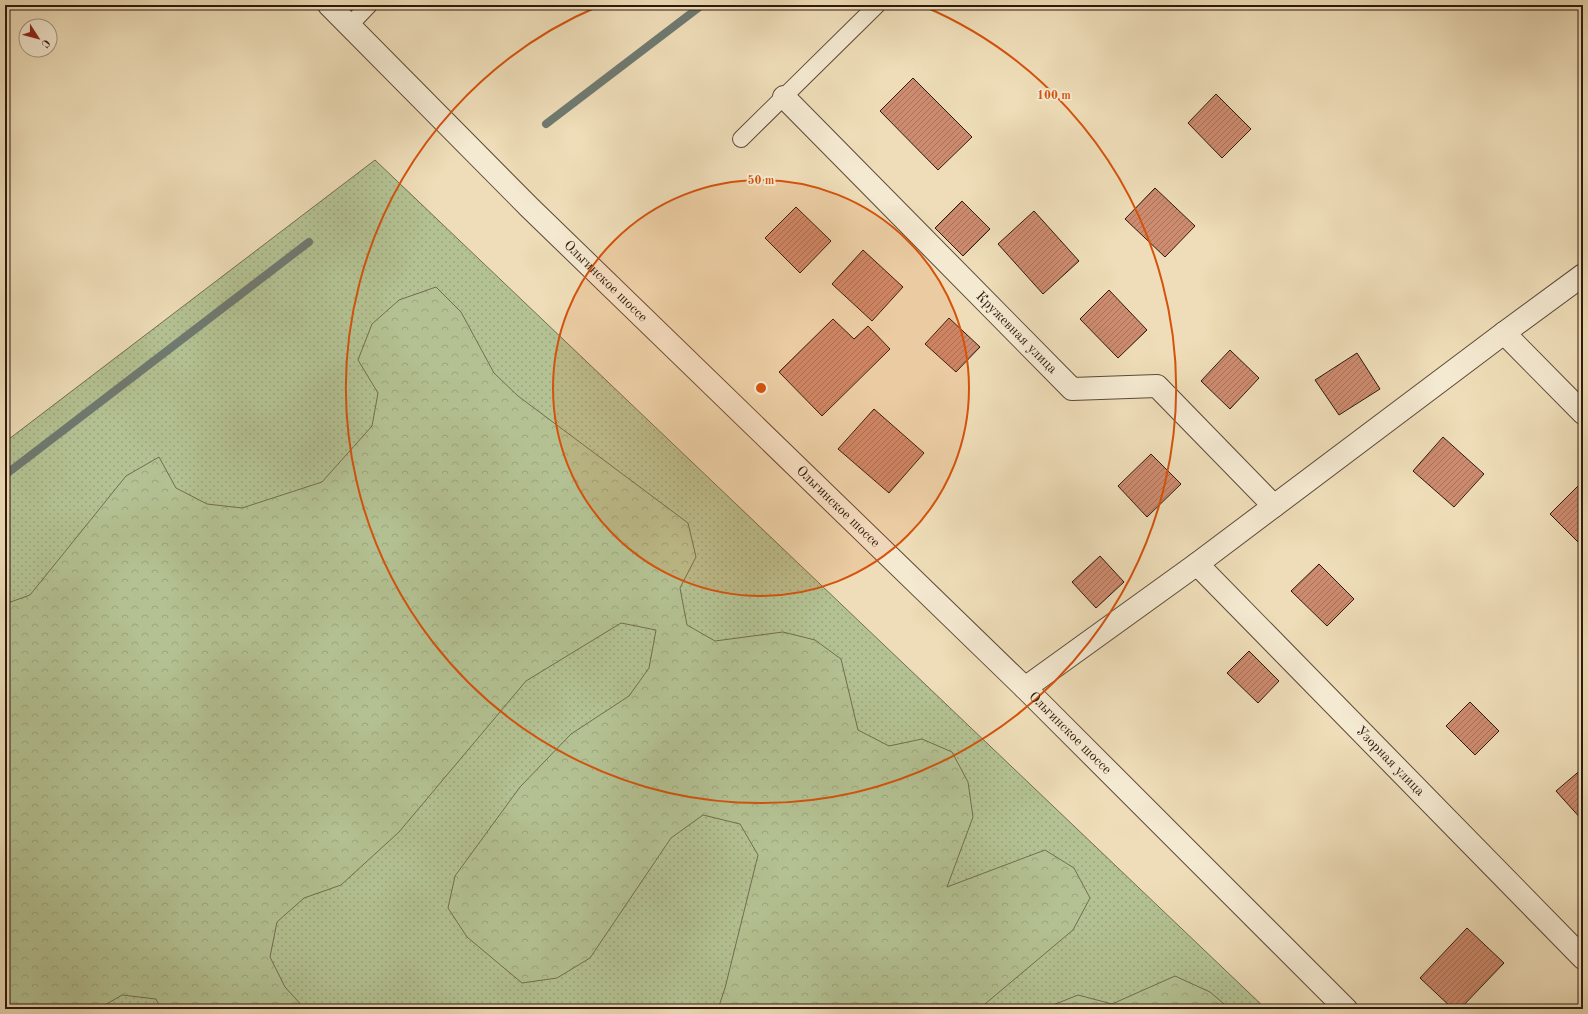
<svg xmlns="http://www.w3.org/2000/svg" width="1588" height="1014" viewBox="0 0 1588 1014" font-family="'Old Standard TT',serif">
  <defs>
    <pattern id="grass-dots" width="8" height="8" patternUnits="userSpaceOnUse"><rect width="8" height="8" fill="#b4c293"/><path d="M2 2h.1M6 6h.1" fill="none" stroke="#9ba67e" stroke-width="1.8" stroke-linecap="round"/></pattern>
    <pattern id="forest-crowns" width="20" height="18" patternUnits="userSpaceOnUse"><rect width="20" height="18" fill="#b4c293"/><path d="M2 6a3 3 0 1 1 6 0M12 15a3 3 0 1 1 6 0" fill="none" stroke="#9ba67e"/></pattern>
    <pattern id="building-hatch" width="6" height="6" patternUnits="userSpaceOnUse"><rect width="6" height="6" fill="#cd8b6f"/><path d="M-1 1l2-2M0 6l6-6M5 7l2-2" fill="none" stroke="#a7715a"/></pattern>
  </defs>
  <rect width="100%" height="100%" fill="#eeddb8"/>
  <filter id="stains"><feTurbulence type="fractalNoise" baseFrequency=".005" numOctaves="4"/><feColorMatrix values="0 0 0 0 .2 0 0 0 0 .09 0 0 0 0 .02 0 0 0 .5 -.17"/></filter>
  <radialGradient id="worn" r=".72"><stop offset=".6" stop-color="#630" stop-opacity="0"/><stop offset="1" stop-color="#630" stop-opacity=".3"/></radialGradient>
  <polygon fill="url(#grass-dots)" stroke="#716e50" points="375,160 1266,1009 5,1009 5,442"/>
  <g fill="url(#forest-crowns)" stroke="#716e50">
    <polygon points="436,287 461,312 494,373 518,396 688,523 696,557 680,588 687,625 715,641 783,632 815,640 841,659 858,730 889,746 922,739 952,752 968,782 973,817 947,887 1045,850 1074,868 1090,898 1073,930 979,1009 718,1009 725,988 758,855 740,824 703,815 671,838 590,958 557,978 522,983 467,937 448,908 455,876 520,787 571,734 629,696 649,668 656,630 621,623 526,681 399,832 341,885 304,898 277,922 270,957 285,987 305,1009 161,1009 156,999 122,995 98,1009 5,1009 5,604 30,595 126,476 159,457 176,488 207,504 242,508 322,482 372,426 378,393 358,360 372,324 399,300"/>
    <polygon points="1175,976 1210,992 1230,1009 1043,1009 1078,995 1112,1004"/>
  </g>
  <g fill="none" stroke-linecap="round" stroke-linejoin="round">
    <g stroke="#6f7a71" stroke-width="8">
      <polyline points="546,124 702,5"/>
      <polyline points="5,475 309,242"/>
    </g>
  </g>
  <g fill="url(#building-hatch)" stroke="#2e190c">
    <polygon points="913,78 972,137 938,170 880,111"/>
    <polygon points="1216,94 1251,129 1222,158 1188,123"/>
    <polygon points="1155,188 1195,226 1165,257 1125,219"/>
    <polygon points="962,201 990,229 963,256 935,228"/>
    <polygon points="796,207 831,241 800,273 765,238"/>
    <polygon points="1034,211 1079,261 1043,294 998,244"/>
    <polygon points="863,250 903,287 872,321 832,284"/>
    <polygon points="1109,290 1147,330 1118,358 1080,319"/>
    <polygon points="949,318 980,347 956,372 925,344"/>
    <polygon points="833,319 854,339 868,326 890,349 822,416 779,372"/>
    <polygon points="1230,350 1259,378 1230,409 1201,381"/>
    <polygon points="1357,353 1380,389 1339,415 1315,380"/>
    <polygon points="874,409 924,453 889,493 838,449"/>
    <polygon points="1443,437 1484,474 1454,507 1413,471"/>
    <polygon points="1151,454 1181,484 1147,517 1118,486"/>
    <polygon points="1579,485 1583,489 1583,547 1550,514"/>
    <polygon points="1100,556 1124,582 1096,608 1072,582"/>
    <polygon points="1319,564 1354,599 1327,626 1291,591"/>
    <polygon points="1249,651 1279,681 1258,703 1227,673"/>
    <polygon points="1470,702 1499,731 1475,755 1446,726"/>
    <polygon points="1583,768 1583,821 1556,791"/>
    <polygon points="1467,928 1504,963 1460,1009 1453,1009 1420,978"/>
  </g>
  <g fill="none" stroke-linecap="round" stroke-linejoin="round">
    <g stroke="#5e4a37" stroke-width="18">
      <g id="service">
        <polyline points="349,26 369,5"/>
        <polyline points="741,139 877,5"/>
      </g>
    </g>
    <g stroke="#5e4a37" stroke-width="24">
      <g id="minor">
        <path id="s1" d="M329 5 529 207 1025 688 1346 1009"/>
        <path id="s2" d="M784 97 1072 389 1157 386 1274 506"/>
        <polyline points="1504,333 1583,413"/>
        <path id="s3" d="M1197 564 1583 958"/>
        <polyline points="1025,688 1197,564 1504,333 1583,275"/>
      </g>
    </g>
    <use href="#service" stroke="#f4e9d1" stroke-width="16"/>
    <use href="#minor" stroke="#f4e9d1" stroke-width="22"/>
  </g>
  <circle cx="761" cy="388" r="208" fill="#d5530c" fill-opacity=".12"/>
  <g fill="none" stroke="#d5530c" stroke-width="2">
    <circle cx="761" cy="388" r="208"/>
    <path d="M923 6A415 415 0 1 1 599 6"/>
  </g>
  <g text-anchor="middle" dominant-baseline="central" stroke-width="4" stroke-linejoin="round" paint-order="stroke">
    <g font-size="14" fill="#2e190c" stroke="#f4e9d1">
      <text stroke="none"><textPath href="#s1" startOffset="391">Ольгинское шоссе</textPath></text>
      <text stroke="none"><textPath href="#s2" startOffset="331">Кружевная улица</textPath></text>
      <text stroke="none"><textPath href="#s1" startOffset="715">Ольгинское шоссе</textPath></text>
      <text stroke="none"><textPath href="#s1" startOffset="1039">Ольгинское шоссе</textPath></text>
      <text stroke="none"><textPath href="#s3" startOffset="276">Узорная улица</textPath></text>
    </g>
  </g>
  <circle cx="761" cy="388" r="6" fill="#d5530c" stroke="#f4e9d1" stroke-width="2"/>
  <g font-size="12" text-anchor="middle" font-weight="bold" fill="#d5530c" stroke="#f4e9d1" stroke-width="4" stroke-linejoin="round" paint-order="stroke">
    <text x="1054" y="99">100 m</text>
    <text x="761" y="184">50 m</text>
  </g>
  <rect width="1588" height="1014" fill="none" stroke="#eeddb8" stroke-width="20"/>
  <rect x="6" y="6" width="1576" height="1002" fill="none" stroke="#2e190c" stroke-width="2"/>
  <rect x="10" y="10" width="1568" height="994" fill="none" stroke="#2e190c"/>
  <g transform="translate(38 38) rotate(126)"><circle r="19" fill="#f4e9d1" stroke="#a59682"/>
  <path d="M0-3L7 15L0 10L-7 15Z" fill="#8f2418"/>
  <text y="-6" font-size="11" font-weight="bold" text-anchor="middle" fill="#2e190c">С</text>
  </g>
  <rect width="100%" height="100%" filter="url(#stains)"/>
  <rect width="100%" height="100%" fill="url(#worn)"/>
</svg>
